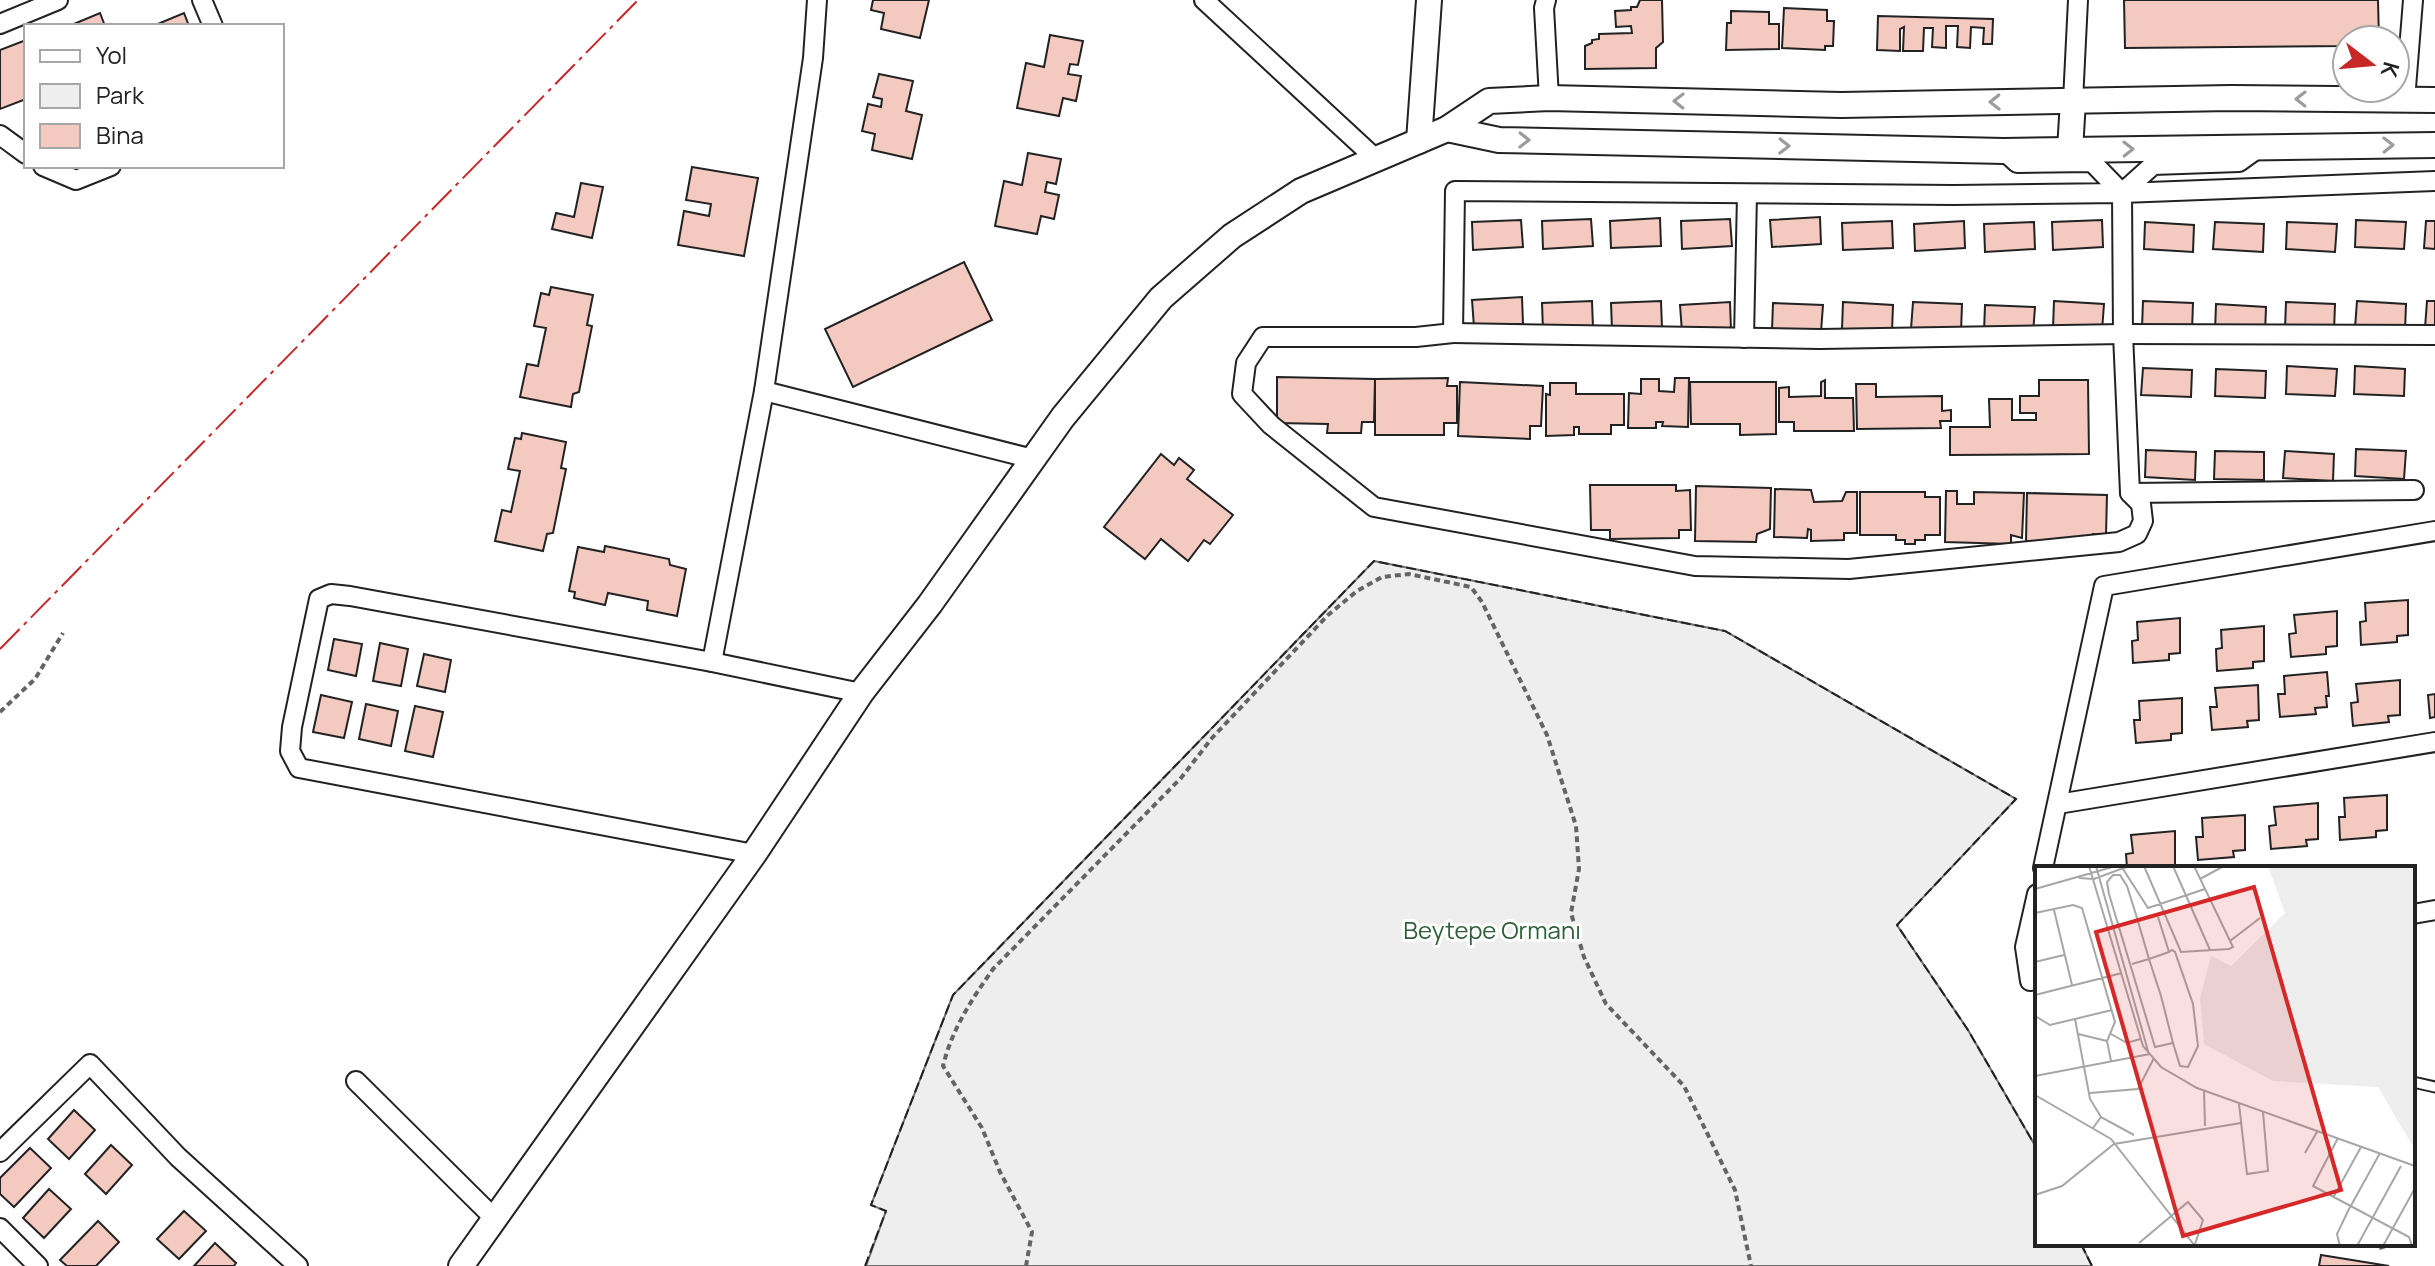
<svg xmlns="http://www.w3.org/2000/svg" width="2435" height="1266" viewBox="0 0 2435 1266" font-family="Manrope,sans-serif">
  <rect width="100%" height="100%" fill="#fff"/>
  <polygon fill="#eee" stroke="#6f6f6f" stroke-width="2" points="1374,561 1725,631 2016,799 1897,925 1968,1030 2037,1149 2037,1244 2081,1244 2092,1266 866,1266 886,1211 871,1205 953,995"/>
  <g fill="#f3c9c0" stroke="#222" stroke-width="2">
    <polygon points="873,0 929,0 920,38 881,29 884,13 871,10"/>
    <polygon points="1640,0 1662,0 1663,42 1656,48 1656,68 1585,69 1585,46 1592,43 1592,40 1599,39 1599,34 1632,33 1631,26 1616,27 1615,11 1631,10 1631,7 1637,7"/>
    <polygon points="2124,0 2378,0 2379,40 2347,40 2347,46 2125,48"/>
    <polygon points="1784,8 1827,10 1827,21 1834,21 1833,46 1825,46 1825,50 1782,48"/>
    <polygon points="1731,11 1769,12 1769,24 1779,24 1779,49 1726,50 1727,23 1731,23"/>
    <polygon points="100,13 105,26 69,26"/>
    <polygon points="184,13 189,26 153,26"/>
    <polygon points="1878,16 1993,19 1992,44 1983,44 1984,28 1971,27 1970,48 1957,47 1958,26 1946,26 1946,48 1932,47 1933,28 1924,28 1923,51 1903,51 1904,27 1900,29 1900,51 1877,50"/>
    <polygon points="1050,35 1083,41 1078,65 1070,64 1068,74 1081,76 1076,101 1063,98 1059,116 1017,108 1026,63 1044,67"/>
    <polygon points="26,40 26,99 0,109 0,50"/>
    <polygon points="879,74 913,81 906,111 922,115 912,159 872,150 875,134 862,131 868,104 881,107 882,99 873,97"/>
    <polygon points="1028,153 1061,159 1056,184 1047,182 1045,192 1059,195 1054,219 1041,216 1037,234 995,226 1004,181 1022,185"/>
    <polygon points="692,167 758,178 744,256 678,245 684,211 709,216 711,204 686,200"/>
    <polygon points="581,183 603,187 592,238 552,229 556,213 574,217"/>
    <polygon points="1820,217 1821,244 1772,247 1770,220"/>
    <polygon points="1660,218 1661,246 1611,248 1610,221"/>
    <polygon points="1591,219 1593,246 1543,249 1542,221"/>
    <polygon points="1730,219 1732,246 1682,249 1681,221"/>
    <polygon points="1521,220 1523,247 1473,250 1472,222"/>
    <polygon points="2102,220 2103,247 2053,250 2052,222"/>
    <polygon points="2356,220 2406,222 2404,249 2355,247"/>
    <polygon points="1892,221 1893,248 1843,250 1842,223"/>
    <polygon points="1964,221 1965,248 1915,251 1914,224"/>
    <polygon points="2426,221 2435,221 2435,249 2424,248"/>
    <polygon points="2034,222 2035,249 1985,252 1984,224"/>
    <polygon points="2145,222 2194,225 2193,252 2144,249"/>
    <polygon points="2215,222 2264,224 2263,252 2213,249"/>
    <polygon points="2287,222 2337,224 2335,252 2286,249"/>
    <polygon points="964,262 992,320 853,387 825,329"/>
    <polygon points="551,287 593,295 587,325 592,326 579,392 573,394 571,407 520,397 527,364 538,366 546,328 534,326 541,293 549,295"/>
    <polygon points="1522,297 1523,324 1474,327 1472,300"/>
    <polygon points="1592,301 1593,328 1543,331 1542,303"/>
    <polygon points="1661,301 1662,328 1612,330 1611,303"/>
    <polygon points="2054,301 2104,304 2102,331 2053,328"/>
    <polygon points="2143,301 2193,303 2192,331 2142,328"/>
    <polygon points="2357,301 2406,304 2405,331 2355,328"/>
    <polygon points="2427,301 2435,301 2435,328 2425,328"/>
    <polygon points="1730,302 1731,330 1682,332 1680,305"/>
    <polygon points="1843,302 1893,305 1892,332 1842,329"/>
    <polygon points="1913,302 1962,304 1961,332 1911,329"/>
    <polygon points="2286,302 2335,304 2334,331 2285,329"/>
    <polygon points="1773,303 1823,305 1821,332 1772,330"/>
    <polygon points="2216,304 2266,307 2265,334 2215,332"/>
    <polygon points="1985,305 2035,307 2033,334 1984,332"/>
    <polygon points="2287,366 2337,369 2335,396 2286,394"/>
    <polygon points="2355,366 2405,369 2404,396 2354,394"/>
    <polygon points="2143,368 2192,370 2191,397 2141,395"/>
    <polygon points="2216,369 2266,371 2265,398 2215,396"/>
    <polygon points="1277,377 1375,379 1374,422 1362,422 1361,433 1327,433 1328,424 1277,423"/>
    <polygon points="1448,378 1447,386 1457,386 1457,423 1444,423 1444,435 1375,435 1375,379"/>
    <polygon points="1675,378 1689,378 1688,427 1662,426 1663,422 1656,422 1656,428 1628,428 1629,393 1641,394 1641,379 1659,379 1659,391 1674,392"/>
    <polygon points="1825,380 1825,398 1853,398 1854,431 1794,431 1794,422 1779,422 1779,388 1789,387 1789,397 1821,396 1821,382"/>
    <polygon points="2039,380 2088,380 2089,454 1950,455 1950,427 1990,427 1989,399 2012,399 2012,420 2036,420 2036,413 2020,413 2020,396 2039,396"/>
    <polygon points="1460,382 1543,386 1541,426 1530,426 1530,439 1458,436"/>
    <polygon points="1690,382 1776,382 1776,434 1740,435 1740,424 1691,424"/>
    <polygon points="1550,383 1576,383 1576,394 1624,394 1624,425 1611,425 1611,434 1579,434 1579,427 1574,427 1574,435 1546,436 1546,394 1550,395"/>
    <polygon points="1856,384 1876,384 1876,397 1942,396 1942,411 1951,410 1951,421 1940,421 1941,428 1857,429"/>
    <polygon points="522,433 566,442 561,468 566,469 553,533 547,534 543,551 495,541 502,510 511,512 520,471 508,469 515,438 521,439"/>
    <polygon points="2356,449 2406,451 2404,479 2355,476"/>
    <polygon points="2146,450 2196,452 2195,480 2145,477"/>
    <polygon points="2215,451 2264,452 2264,480 2214,479"/>
    <polygon points="2285,451 2334,454 2333,481 2283,478"/>
    <polygon points="1161,454 1174,465 1179,458 1194,470 1187,479 1233,515 1210,544 1204,540 1188,561 1161,539 1145,559 1104,527"/>
    <polygon points="1590,485 1676,485 1676,491 1690,490 1691,530 1679,530 1679,538 1610,539 1610,530 1591,530"/>
    <polygon points="1696,486 1771,488 1770,529 1757,534 1756,542 1695,541"/>
    <polygon points="1775,489 1811,490 1814,502 1842,501 1846,492 1857,492 1857,533 1844,533 1844,540 1811,541 1811,530 1808,529 1807,538 1774,537"/>
    <polygon points="1946,491 1957,491 1957,504 1974,504 1974,492 2024,493 2022,538 2011,535 2011,544 1945,542"/>
    <polygon points="1860,492 1925,492 1925,497 1940,497 1940,535 1925,535 1925,540 1915,540 1915,544 1905,544 1905,540 1896,540 1896,535 1860,535"/>
    <polygon points="2027,493 2107,495 2106,535 2093,534 2090,542 2026,541"/>
    <polygon points="605,546 669,559 670,565 686,569 677,616 647,610 648,601 608,593 605,605 574,598 575,592 569,591 578,547 604,552"/>
    <polygon points="2408,600 2408,635 2397,636 2397,642 2361,645 2360,622 2366,621 2365,603"/>
    <polygon points="2337,611 2337,646 2326,647 2326,654 2291,657 2289,634 2296,633 2294,615"/>
    <polygon points="2180,618 2180,653 2169,654 2169,660 2133,663 2132,641 2138,640 2137,622"/>
    <polygon points="2264,626 2264,661 2253,662 2253,668 2217,671 2216,649 2222,648 2221,630"/>
    <polygon points="334,639 362,644 356,676 328,670"/>
    <polygon points="380,643 408,649 401,686 373,681"/>
    <polygon points="424,654 451,660 445,692 417,686"/>
    <polygon points="2327,672 2329,696 2326,696 2327,707 2315,708 2316,714 2280,717 2278,694 2285,694 2284,676"/>
    <polygon points="2400,680 2400,715 2388,716 2389,722 2353,726 2351,703 2358,702 2356,684"/>
    <polygon points="2258,685 2259,720 2247,721 2248,727 2212,730 2210,707 2217,707 2215,688"/>
    <polygon points="2435,694 2435,717 2430,718 2428,695"/>
    <polygon points="321,695 352,702 344,738 313,732"/>
    <polygon points="2182,698 2182,733 2171,734 2171,740 2136,743 2134,720 2140,720 2139,701"/>
    <polygon points="366,704 398,711 391,746 359,739"/>
    <polygon points="415,706 443,712 433,757 405,751"/>
    <polygon points="2387,795 2387,830 2376,831 2376,837 2340,840 2339,817 2345,817 2344,798"/>
    <polygon points="2318,803 2318,839 2306,840 2307,846 2271,849 2269,826 2276,825 2274,807"/>
    <polygon points="2245,815 2245,850 2233,851 2234,857 2198,860 2196,837 2203,837 2202,818"/>
    <polygon points="2175,831 2175,866 2127,868 2126,854 2133,853 2131,835"/>
    <polygon points="74,1110 95,1130 69,1159 48,1139"/>
    <polygon points="111,1145 132,1165 106,1194 85,1174"/>
    <polygon points="30,1148 51,1168 14,1207 0,1194 0,1178"/>
    <polygon points="49,1189 71,1209 44,1238 23,1218"/>
    <polygon points="184,1211 206,1231 179,1259 157,1239"/>
    <polygon points="98,1221 119,1242 96,1266 67,1266 60,1260"/>
    <polygon points="215,1243 236,1263 234,1266 194,1266"/>
    <polygon points="2321,1255 2389,1266 2319,1266"/>
  </g>
  <g fill="none" stroke-linecap="round" stroke-linejoin="round">
    <g stroke="#222" stroke-width="13">
      <polyline id="lane" points="2413,1082 2435,1087"/>
    </g>
    <g stroke="#222" stroke-width="22">
      <g id="street">
        <polyline points="202,0 213,26"/>
        <polyline points="1204,0 1376,159"/>
        <polyline points="1546,0 1544,8 1549,98"/>
        <polyline points="0,24 58,0"/>
        <polyline points="2405,100 2413,0"/>
        <polyline points="2073,101 2078,0"/>
        <polyline points="0,135 26,154"/>
        <polyline points="2004,151 2017,163 2092,162 2122,193 2123,334 2130,493 2141,504 2143,521 2137,534 2119,542 1849,569 1695,566 1374,507 1271,425 1242,394 1246,363 1263,337 1416,337 1453,333 1455,191 1954,195 2122,193 2435,181"/>
        <polyline points="43,166 76,180 111,166"/>
        <polyline points="2122,193 2153,165 2239,162 2260,147"/>
        <polyline points="1453,333 1820,339 2123,334 2435,335"/>
        <polyline points="1744,338 1747,194"/>
        <polyline points="764,391 1033,459"/>
        <polyline points="2130,493 2414,490"/>
        <polyline points="712,662 764,391 813,58 817,0"/>
        <polyline points="2058,804 2435,742"/>
        <polyline points="754,854 299,768 290,751 292,727 319,599 331,594 350,596 712,662 861,693"/>
        <polyline points="2043,868 2104,586 2435,531"/>
        <polyline points="2037,894 2025,947 2030,981 2037,980"/>
        <polyline points="2413,914 2435,910"/>
        <polyline points="356,1081 495,1219"/>
        <polyline points="0,1152 90,1064 178,1157 298,1266"/>
        <polyline points="0,1228 38,1266"/>
      </g>
    </g>
    <g stroke="#222" stroke-width="28">
      <g id="secondary">
        <polyline points="1447,129 1499,140 2004,151 2435,145"/>
        <polyline points="1419,141 1429,0"/>
        <polyline points="2070,150 2073,101"/>
        <polyline points="461,1266 754,854 861,693 930,604 1063,417 1161,298 1232,236 1301,191 1447,129 1489,101 1549,98 1841,105 2231,98 2435,100"/>
      </g>
    </g>
    <g stroke="#646464" stroke-width="4" stroke-dasharray="6 4" stroke-linecap="butt">
      <polyline points="0,712 35,679 63,633"/>
      <polyline points="2370,1244 2379,1248 2393,1244"/>
      <path d="M1026 1266 1032 1232 1000 1172 982 1128 943 1066C952 1029 972 999 993 969L1181 778 1212 738 1328 615 1357 591 1382 577 1409 574 1471 587 1482 602 1547 735 1576 826 1579 869 1571 913 1584 957 1606 1004 1684 1086 1735 1190 1751 1266"/>
    </g>
    <use href="#lane" stroke="#fff" stroke-width="9"/>
    <use href="#street" stroke="#fff" stroke-width="18"/>
    <use href="#secondary" stroke="#fff" stroke-width="24"/>
    <g stroke="#222" stroke-width="2" stroke-dasharray="10 4" stroke-linecap="butt">
      <polyline points="2081,1244 2092,1266"/>
      <polyline points="865,1266 886,1211 871,1205 953,995 1374,561 1725,631 2016,799 1897,925 1968,1030 2037,1149"/>
    </g>
    <polyline stroke="#c62828" stroke-width="2" stroke-dasharray="28 6 4 6" stroke-linecap="butt" points="0,649 638,0"/>
  </g>
  <defs><path id="oneway-chevron" d="M-2-3.5L2.5 0L-2 3.5" fill="none" stroke-width="1.6" stroke-linecap="round" stroke-linejoin="round" transform="scale(2)"/></defs>
  <g stroke="#9c9c9c">
    <use href="#oneway-chevron" transform="translate(2301 99) rotate(-179)"/>
    <use href="#oneway-chevron" transform="translate(1679 101) rotate(-179)"/>
    <use href="#oneway-chevron" transform="translate(1995 102) rotate(179)"/>
    <use href="#oneway-chevron" transform="translate(1524 140) rotate(1)"/>
    <use href="#oneway-chevron" transform="translate(2388 145) rotate(-1)"/>
    <use href="#oneway-chevron" transform="translate(1784 146) rotate(1)"/>
    <use href="#oneway-chevron" transform="translate(2128 149) rotate(-1)"/>
  </g>
  <g text-anchor="middle" dominant-baseline="central" stroke-width="6" stroke-linejoin="round" paint-order="stroke">
    <g font-size="24" fill="#2f5e38" stroke="#fff">
      <text x="1492" y="929">Beytepe Ormanı</text>
    </g>
  </g>
  <g transform="translate(2035 866)">
    <rect width="380" height="380" fill="#fff"/>
    <path d="M233 0H380V284L343 221 238 215 169 178 165 132 176 90 196 100 250 47Z" fill="#eee"/>
    <path fill="none" stroke="#a7a7a7" stroke-width="2" d="M54 0 108 180 126 201 162 222 380 300M61 0 113 185M109 0 146 86 194 83 198 81 159 0M138 0 175 84M88 3 113 42 170 23M44 12 59 13 94 0M165 13 189 0M0 23 81 0M19 44 37 119M0 47 38 39 47 42 80 156 72 175 76 195M123 51 134 86M195 75 225 52M0 96 29 89M97 98 114 93 134 86 137 84 140 86 158 138 163 180 153 201 145 200 138 177 120 181 74 28 72 16 78 9H85L92 20 102 52 114 93 126 130 138 177M0 129 87 107M0 150 15 159 77 144M40 153 55 233 66 251M43 168 72 175M76 168 92 177 105 173M0 210 115 188M169 224 170 260M55 227 103 223 119 192M0 229 76 273 160 380M204 238 212 308 233 305 228 246M58 262 66 251 99 269M303 272 278 320 374 371 377 380M270 287 283 264M0 329 27 320 79 278 206 257M298 332 326 281M104 377 153 336 168 354 160 378M305 380 302 368 313 345 345 287M322 380 366 300M348 380 380 322"/>
    <path fill="#d62828" fill-opacity="0.15" stroke="#d62828" stroke-width="4" d="M219 21 306 324 148 370 61 66Z"/>
    <rect width="380" height="380" fill="none" stroke="#222" stroke-width="4"/>
  </g>
  <rect x="24" y="24" width="260" height="144" fill="#ffffff" stroke="#a7a7a7" stroke-width="2"/>
  <rect x="40" y="50" width="40" height="12" fill="#ffffff" stroke="#a7a7a7" stroke-width="2"/>
  <text x="96" y="64" font-size="24" fill="#222222">Yol</text>
  <rect x="40" y="84" width="40" height="24" fill="#eeeeee" stroke="#a7a7a7" stroke-width="2"/>
  <text x="96" y="104" font-size="24" fill="#222222">Park</text>
  <rect x="40" y="124" width="40" height="24" fill="#f3c9c0" stroke="#a7a7a7" stroke-width="2"/>
  <text x="96" y="144" font-size="24" fill="#222222">Bina</text>
  <g transform="translate(2371 64) rotate(106)"><circle r="38" fill="#ffffff" stroke="#a7a7a7" stroke-width="2"/>
  <path d="M0-6L14 30L0 20L-14 30Z" fill="#c62828"/>
  <text y="-12" font-size="22" font-weight="bold" text-anchor="middle" fill="#222222">K</text>
  </g>
</svg>
